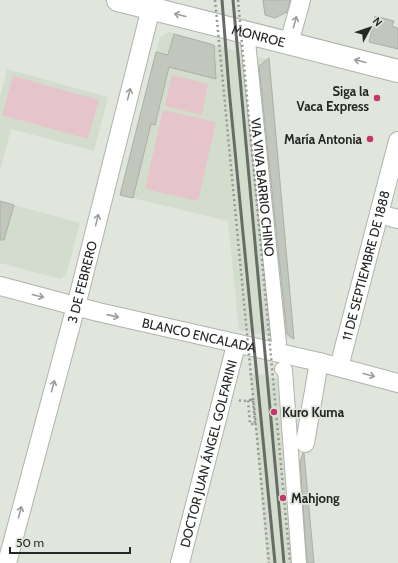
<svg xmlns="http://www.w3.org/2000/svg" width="398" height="563" viewBox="0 0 398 563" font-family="Cabin,sans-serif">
  <rect width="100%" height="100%" fill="#e0e6dc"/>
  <g fill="#d3ddcd">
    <polygon points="169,32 269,60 294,340 239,330 228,221 120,195 160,37"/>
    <polygon points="7,69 108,97 94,151 11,129 0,171 0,97"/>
    <polygon points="0,201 80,223 66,275 60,279 0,263"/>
    <polygon points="248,372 292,382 296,458 306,473 314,563 267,563 251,381"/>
  </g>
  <g fill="#e6c4cb">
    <polygon points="172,75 208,84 202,115 165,106"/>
    <polygon points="13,76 99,100 88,139 2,115"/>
    <polygon points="163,110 216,122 198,201 145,189"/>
  </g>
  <g fill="#c2c7be" stroke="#abb0a7">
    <polygon points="263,0 290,0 287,12 275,18 265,15"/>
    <polygon points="375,16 394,21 392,26 398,28 398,49 369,42"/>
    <polygon points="174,34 214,45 216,79 169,67 155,125 151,124 133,198 120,195 156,52 168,55"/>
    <polygon points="269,58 294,339 287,334 259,66"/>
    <polygon points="0,201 14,205 4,240 0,240"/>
    <polygon points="303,453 304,453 314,563 307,563 300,462"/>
  </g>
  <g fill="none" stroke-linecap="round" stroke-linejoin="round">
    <g stroke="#afb4ab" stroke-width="16">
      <g id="pedestrian">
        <path id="s1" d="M247 32 279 343"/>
        <polyline points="282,369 285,370 299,563"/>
      </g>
    </g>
    <g stroke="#afb4ab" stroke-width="20">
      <g id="minor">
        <polyline points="289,43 301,0"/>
        <polyline points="379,214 398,219"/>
        <path id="s2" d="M0 286 98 312 319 362 398 383"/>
        <path id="s3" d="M339 367 398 141"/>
        <polyline points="305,443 319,362"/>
        <path id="s4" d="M7 563 76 306 153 0"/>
        <path id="s5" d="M180 563 236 345"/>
      </g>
    </g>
    <g stroke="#afb4ab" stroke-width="24">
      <g id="secondary">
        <path id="s6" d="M118 0 398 71"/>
      </g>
    </g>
    <path stroke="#939891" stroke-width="2.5" stroke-dasharray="2 3" stroke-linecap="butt" d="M239 400C243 402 248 400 253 400L255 424H250L248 400 254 399"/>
    <use href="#pedestrian" stroke="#fff" stroke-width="14"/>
    <use href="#minor" stroke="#fff" stroke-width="18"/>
    <use href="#secondary" stroke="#fff" stroke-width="22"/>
    <g stroke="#686c66" stroke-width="3">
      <polyline points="222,0 229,89 275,563"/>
      <polyline points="233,0 284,563"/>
    </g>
    <g stroke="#939891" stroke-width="2.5" stroke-dasharray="2 3" stroke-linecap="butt">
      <polyline points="215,0 269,563"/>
      <polyline points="238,0 290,563"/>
    </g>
  </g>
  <defs><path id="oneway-shaft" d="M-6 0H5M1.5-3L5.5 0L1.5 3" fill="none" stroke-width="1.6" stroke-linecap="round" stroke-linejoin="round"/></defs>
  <g stroke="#9c9e9c">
    <use href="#oneway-shaft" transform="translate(180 15) rotate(-166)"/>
    <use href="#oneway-shaft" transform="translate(295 22) rotate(-75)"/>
    <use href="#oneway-shaft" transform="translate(360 61) rotate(-166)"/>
    <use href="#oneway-shaft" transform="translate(129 94) rotate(-76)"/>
    <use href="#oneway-shaft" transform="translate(97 220) rotate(-76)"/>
    <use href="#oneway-shaft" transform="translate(38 296) rotate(14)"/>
    <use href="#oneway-shaft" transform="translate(113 316) rotate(13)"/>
    <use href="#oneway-shaft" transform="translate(369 375) rotate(15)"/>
    <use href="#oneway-shaft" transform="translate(53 386) rotate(-75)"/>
    <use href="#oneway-shaft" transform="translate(20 512) rotate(-75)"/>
  </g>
  <g fill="#c33769" stroke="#e0e6dc" stroke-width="1.5">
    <circle cx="377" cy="98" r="4"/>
    <circle cx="370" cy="139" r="4"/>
    <circle cx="274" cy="412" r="4"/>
    <circle cx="283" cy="498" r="4"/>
  </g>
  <g text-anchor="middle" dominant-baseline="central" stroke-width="3.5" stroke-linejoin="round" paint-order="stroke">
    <g font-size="13" fill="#242723" stroke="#e0e6dc">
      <text stroke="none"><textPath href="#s6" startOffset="145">MONROE</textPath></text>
      <text stroke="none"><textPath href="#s1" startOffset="156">VIA VIVA BARRIO CHINO</textPath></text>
      <text stroke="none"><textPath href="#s3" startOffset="105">11 DE SEPTIEMBRE DE 1888</textPath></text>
      <text stroke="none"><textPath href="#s4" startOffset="291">3 DE FEBRERO</textPath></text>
      <text stroke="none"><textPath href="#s2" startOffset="205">BLANCO ENCALADA</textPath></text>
      <text stroke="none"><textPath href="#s5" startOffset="113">DOCTOR JUAN ÁNGEL GOLFARINI</textPath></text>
    </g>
    <g font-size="13" font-weight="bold" fill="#242723" stroke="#e0e6dc" text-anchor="end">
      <text x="369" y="91">Siga la<tspan x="369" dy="15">Vaca Express</tspan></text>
      <text x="362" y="139">María Antonia</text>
      <text x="282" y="412" text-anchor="start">Kuro Kuma</text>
      <text x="291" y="498" text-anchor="start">Mahjong</text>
    </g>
  </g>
  <g transform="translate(370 28) rotate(50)" stroke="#e0e6dc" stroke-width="3" paint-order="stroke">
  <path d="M0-3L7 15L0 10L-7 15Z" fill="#242723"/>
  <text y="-6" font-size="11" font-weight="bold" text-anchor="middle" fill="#242723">N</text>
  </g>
  <path d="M10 547v6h120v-6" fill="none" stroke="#242723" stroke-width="2"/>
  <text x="16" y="547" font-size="12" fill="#242723" stroke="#e0e6dc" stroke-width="3" paint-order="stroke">50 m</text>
</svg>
